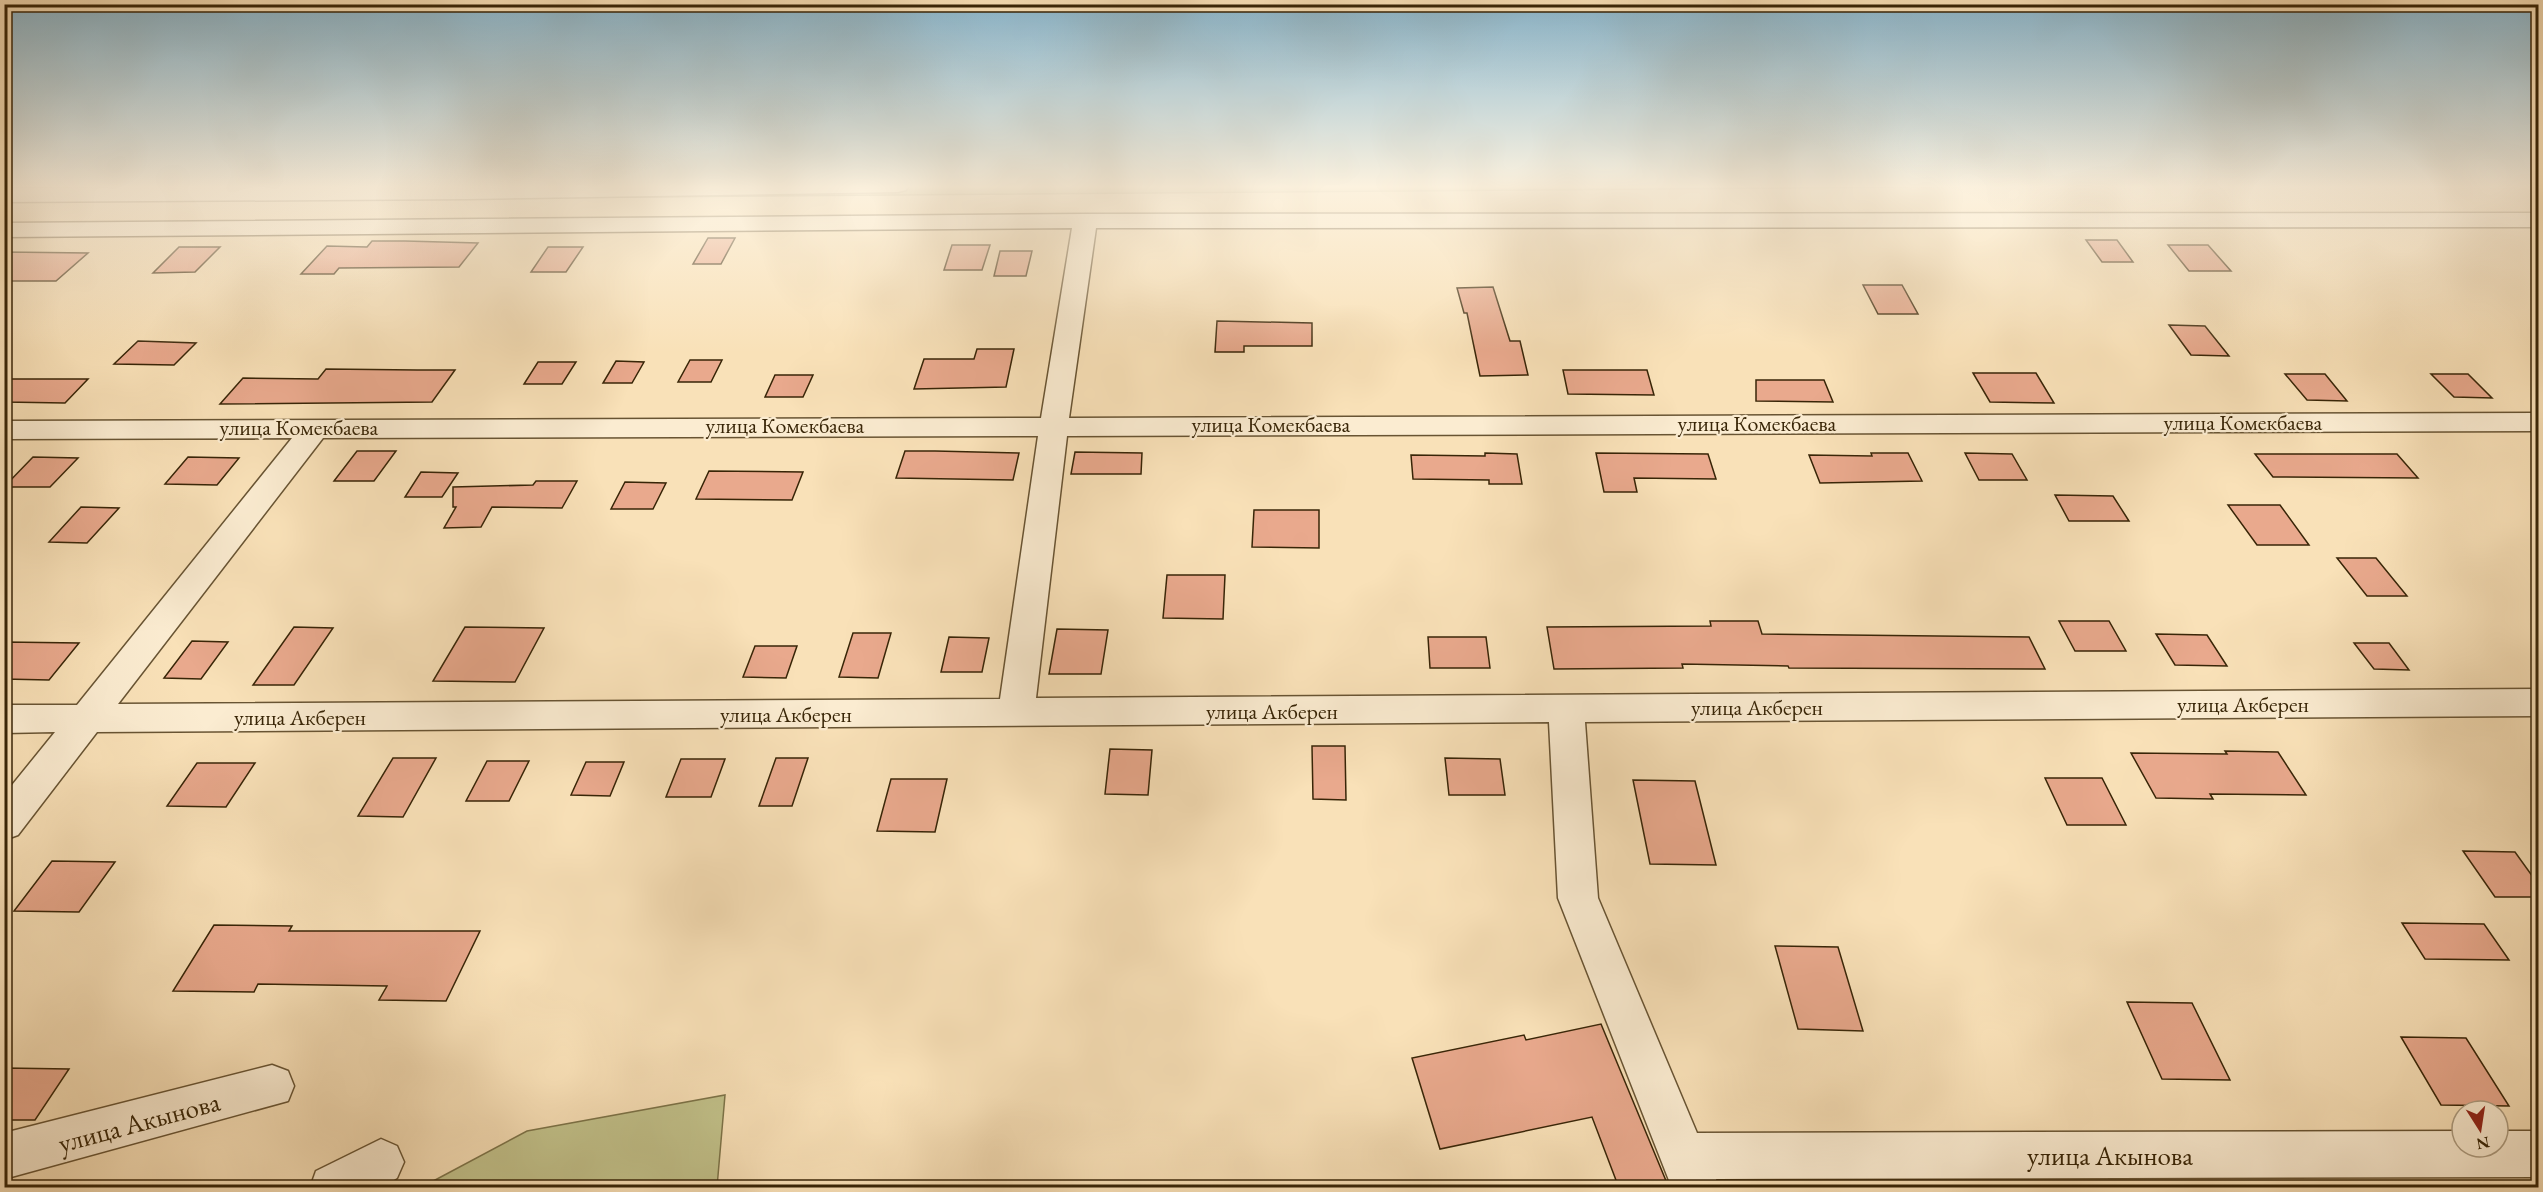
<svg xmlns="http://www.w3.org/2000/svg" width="2543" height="1192" viewBox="0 0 2543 1192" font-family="'EB Garamond',serif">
  <rect width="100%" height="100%" fill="#f9e1b8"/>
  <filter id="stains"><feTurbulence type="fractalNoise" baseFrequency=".00333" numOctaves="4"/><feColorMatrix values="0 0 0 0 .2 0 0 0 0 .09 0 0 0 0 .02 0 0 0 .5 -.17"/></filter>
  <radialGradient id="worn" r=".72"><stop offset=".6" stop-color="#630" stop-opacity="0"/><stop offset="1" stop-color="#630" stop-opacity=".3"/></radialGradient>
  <g fill="#c2c28b" stroke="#7d7449" stroke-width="1.5">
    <polygon points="5,185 2155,185 5,202"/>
    <polygon points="725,1095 717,1187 422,1187 527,1131"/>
  </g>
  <g fill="#e9a98d" stroke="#382507" stroke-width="1.5">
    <polygon points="708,238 735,238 721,264 693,264"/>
    <polygon points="2086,240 2117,240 2133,262 2102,262"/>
    <polygon points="372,241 405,241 478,243 459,267 339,268 334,274 301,274 327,246 367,247"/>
    <polygon points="952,245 990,245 982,270 944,270"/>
    <polygon points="2168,245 2208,245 2231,271 2189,271"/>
    <polygon points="179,247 220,247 195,272 153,273"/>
    <polygon points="548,247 583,247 566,272 531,272"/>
    <polygon points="1000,251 1032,251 1026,276 994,276"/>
    <polygon points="4,252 88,253 56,281 4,281"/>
    <polygon points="1863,285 1902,285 1918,314 1878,314"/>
    <polygon points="1493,287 1510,341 1520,341 1528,375 1480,376 1467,313 1464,313 1457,288"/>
    <polygon points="1217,321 1312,323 1312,346 1244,346 1244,352 1215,352"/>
    <polygon points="2169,325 2205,326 2229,356 2191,355"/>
    <polygon points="138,341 196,343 174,365 114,364"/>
    <polygon points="977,349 1014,349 1006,387 914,389 924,359 974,359"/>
    <polygon points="690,360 722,360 711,382 678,382"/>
    <polygon points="616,361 644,362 632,383 603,383"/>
    <polygon points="538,362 576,362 562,384 524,384"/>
    <polygon points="326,369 417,370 455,370 432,402 220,404 243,378 318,379"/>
    <polygon points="1563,370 1647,370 1654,395 1568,394"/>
    <polygon points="1973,373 2036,373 2054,403 1990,402"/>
    <polygon points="2285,374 2325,374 2347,401 2307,400"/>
    <polygon points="2431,374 2468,374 2492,398 2454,397"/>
    <polygon points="775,375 813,375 803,397 765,397"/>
    <polygon points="4,379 88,379 65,403 4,402"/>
    <polygon points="1756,380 1824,380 1833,402 1756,401"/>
    <polygon points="357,451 396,451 374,481 334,481"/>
    <polygon points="905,451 935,451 1019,453 1013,480 896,478"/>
    <polygon points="1075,452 1142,453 1141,474 1071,474"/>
    <polygon points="1485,453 1517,454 1522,484 1489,484 1489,480 1413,479 1411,455 1485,456"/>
    <polygon points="1596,453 1708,454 1716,479 1634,478 1637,492 1604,492"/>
    <polygon points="1871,453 1908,453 1922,481 1820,483 1809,455 1872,456"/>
    <polygon points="1965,453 2012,454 2027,480 1979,480"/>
    <polygon points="2255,454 2397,454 2418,478 2273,477"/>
    <polygon points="33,457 78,458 50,487 4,487"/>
    <polygon points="188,457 239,458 217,485 165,484"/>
    <polygon points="709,471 803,472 792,500 696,499"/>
    <polygon points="421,472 458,473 442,497 405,497"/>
    <polygon points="536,481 577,481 562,508 492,507 481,527 444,528 456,507 453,507 453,487 533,485"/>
    <polygon points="625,482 666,483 653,509 611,509"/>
    <polygon points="2055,495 2113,496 2129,521 2069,521"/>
    <polygon points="2228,505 2280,505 2309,545 2257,545"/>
    <polygon points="81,507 119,508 87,543 49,542"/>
    <polygon points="1254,510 1319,510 1319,548 1252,547"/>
    <polygon points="2337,558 2376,558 2407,596 2367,596"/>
    <polygon points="1167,575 1225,575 1223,619 1163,618"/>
    <polygon points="1710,621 1758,621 1762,634 2029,637 2045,669 1789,668 1788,666 1682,664 1683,668 1554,669 1547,627 1711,626"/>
    <polygon points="2059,621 2109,621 2126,651 2075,651"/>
    <polygon points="294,627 333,628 294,685 253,685"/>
    <polygon points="465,627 544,628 515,682 433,681"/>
    <polygon points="1057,629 1108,630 1101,674 1049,674"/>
    <polygon points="853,633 891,633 878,678 839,677"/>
    <polygon points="2156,634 2207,635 2227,666 2175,665"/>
    <polygon points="949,637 989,638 982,672 941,672"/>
    <polygon points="1428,637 1486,637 1490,668 1430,668"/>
    <polygon points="192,641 228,642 201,679 164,678"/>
    <polygon points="4,642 79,643 49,680 4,679"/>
    <polygon points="2354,643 2389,643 2409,670 2374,669"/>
    <polygon points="755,646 797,646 786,678 743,677"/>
    <polygon points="1312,746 1345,746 1346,800 1313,799"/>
    <polygon points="1110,749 1152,750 1148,795 1105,794"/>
    <polygon points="2225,751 2278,752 2306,795 2210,794 2213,799 2156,798 2131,753 2227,754"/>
    <polygon points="393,758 436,758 403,817 358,816"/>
    <polygon points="776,758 808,758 792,806 759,806"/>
    <polygon points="1445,758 1500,759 1505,795 1449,795"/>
    <polygon points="681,759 725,759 711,797 666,797"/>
    <polygon points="487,761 529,761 509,801 466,801"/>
    <polygon points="586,762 624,762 610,796 571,795"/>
    <polygon points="197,763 255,763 226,807 167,806"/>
    <polygon points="2045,778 2102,778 2126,825 2067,825"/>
    <polygon points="891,779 947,779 935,832 877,831"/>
    <polygon points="1633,780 1695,781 1716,865 1650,864"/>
    <polygon points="2463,851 2515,852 2538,884 2538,897 2495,897"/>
    <polygon points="52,861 115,862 79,912 14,911"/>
    <polygon points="2402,923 2484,924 2509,960 2425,959"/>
    <polygon points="214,925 292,926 289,931 480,931 446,1001 379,1000 387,986 258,984 254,992 173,991"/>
    <polygon points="1775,946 1838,947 1863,1031 1798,1029"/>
    <polygon points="2127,1002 2192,1003 2230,1080 2162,1079"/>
    <polygon points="1601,1024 1669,1188 1619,1188 1592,1117 1440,1149 1412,1058 1524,1035 1526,1040"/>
    <polygon points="2401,1037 2466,1038 2509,1106 2441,1105"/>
    <polygon points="4,1068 69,1069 35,1120 4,1120"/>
  </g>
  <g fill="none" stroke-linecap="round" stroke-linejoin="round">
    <g stroke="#685433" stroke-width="3">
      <g id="minor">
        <polygon points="478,185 910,185 906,190 898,192 466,199 4,202 4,188"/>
        <path d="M2538 213V227L1096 228 1069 418 2538 413V431L1067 436 1036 698 2538 689V716L1585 722 1598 898 1697 1133 2462 1131V1147H2498V1131H2538V1177L1716 1179 1719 1188H1672L1558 898 1549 722 97 732 18 835 4 840V795L55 732 4 733V705H77L292 438 4 439V421L1041 418 1072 228 4 237V223L1085 214ZM1038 436 1000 699 118 704 323 438Z"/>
        <polygon points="272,1065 288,1071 294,1086 288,1101 4,1179 4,1133"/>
        <polygon points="381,1139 397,1146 404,1162 397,1178 381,1188 310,1188 316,1171"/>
      </g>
    </g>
    <use href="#minor" fill="#fbecd1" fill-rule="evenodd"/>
  </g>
  <linearGradient id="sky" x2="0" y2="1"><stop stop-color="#8ab8d0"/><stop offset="0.53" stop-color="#fcf2df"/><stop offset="1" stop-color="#fcf2df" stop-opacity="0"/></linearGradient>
  <rect width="2543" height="352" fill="url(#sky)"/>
  <g text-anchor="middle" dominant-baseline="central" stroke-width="4.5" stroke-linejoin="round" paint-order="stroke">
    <g font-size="22" fill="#382507" stroke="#fbecd1">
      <text x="2243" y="422">улица Комекбаева</text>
      <text x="1757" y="423">улица Комекбаева</text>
      <text x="1271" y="424">улица Комекбаева</text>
      <text x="785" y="425">улица Комекбаева</text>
      <text x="299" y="427">улица Комекбаева</text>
      <text x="2243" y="704">улица Акберен</text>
      <text x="1757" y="707">улица Акберен</text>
      <text x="1272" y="711">улица Акберен</text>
      <text x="786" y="714">улица Акберен</text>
      <text x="300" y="717">улица Акберен</text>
    </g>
    <g font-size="27" fill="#382507" stroke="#fbecd1">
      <text transform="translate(139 1122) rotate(-15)">улица Акынова</text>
      <text x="2110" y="1155">улица Акынова</text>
    </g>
  </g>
  <rect width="2543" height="1192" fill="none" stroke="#f9e1b8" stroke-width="24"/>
  <rect x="6" y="6" width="2531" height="1180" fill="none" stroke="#382507" stroke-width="3"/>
  <rect x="12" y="12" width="2519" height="1168" fill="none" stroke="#382507" stroke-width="1.5"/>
  <g transform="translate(2480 1129) rotate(168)"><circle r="28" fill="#fbecd1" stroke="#ad9c80" stroke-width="1.5"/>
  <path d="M0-4.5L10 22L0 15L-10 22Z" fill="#8f2418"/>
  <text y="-9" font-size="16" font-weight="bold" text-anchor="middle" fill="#382507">N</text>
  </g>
  <rect width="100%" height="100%" filter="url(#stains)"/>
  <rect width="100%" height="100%" fill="url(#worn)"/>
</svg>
